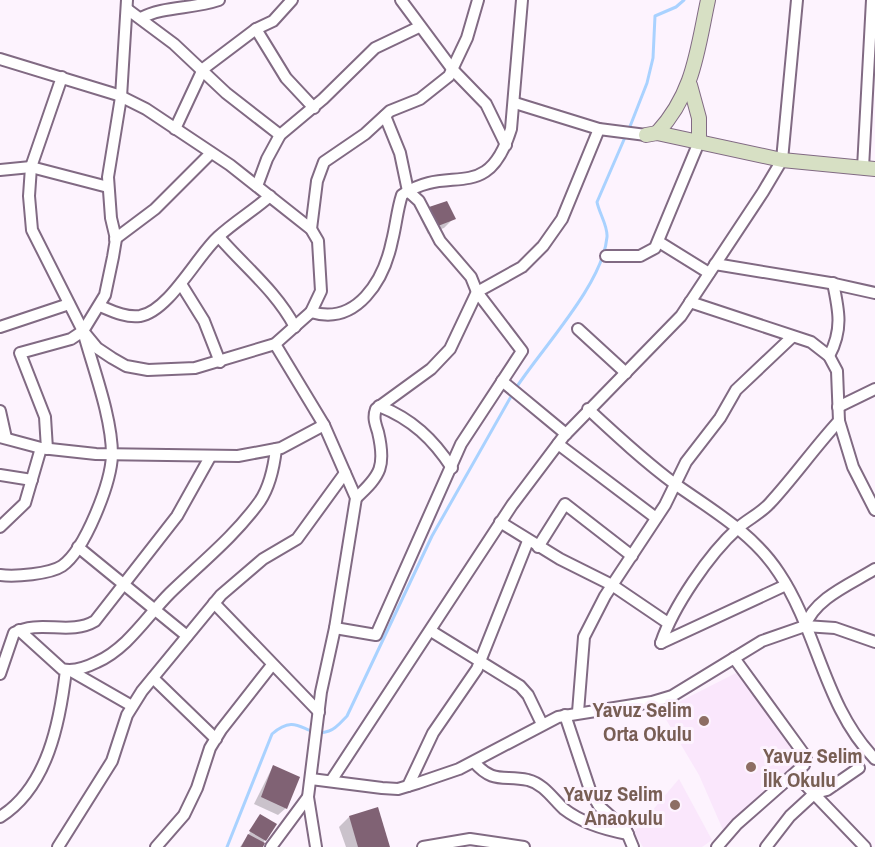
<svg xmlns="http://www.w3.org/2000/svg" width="875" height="847" viewBox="0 0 875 847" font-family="'Archivo Narrow',sans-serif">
  <rect width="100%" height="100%" fill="#fdf3fe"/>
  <g fill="#fae7fc">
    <polygon points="736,673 802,759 723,830 699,775 661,711"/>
    <polygon points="679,779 712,840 702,847 643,847 634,832"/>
  </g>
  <g fill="#0003">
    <polygon points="430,208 454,218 444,228 428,234 420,218"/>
    <polygon points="273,766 286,808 278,815 254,804"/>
    <polygon points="261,816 265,840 261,847 240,847"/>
    <polygon points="349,817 389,847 346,847 339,827"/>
  </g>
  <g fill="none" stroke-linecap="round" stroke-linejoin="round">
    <g stroke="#a9d2ff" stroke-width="3">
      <polyline points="629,129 647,83 653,58 655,16 676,7 684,0"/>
      <path d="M516 388C542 348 603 284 607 237 608 226 599 213 597 202L626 135"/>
      <path d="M227 847 272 734C299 710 305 740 329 731 336 729 342 721 347 716L432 536 513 393"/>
    </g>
  </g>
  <g fill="#806274">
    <polygon points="447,201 456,219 438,226 429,207"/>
    <polygon points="273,765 300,777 287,809 261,797"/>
    <polygon points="378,807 390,847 358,847 349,816"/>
    <polygon points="260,814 277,824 266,841 249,831"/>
    <polygon points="248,834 265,843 263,847 241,847"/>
  </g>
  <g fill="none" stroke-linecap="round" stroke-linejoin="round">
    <g stroke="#816a83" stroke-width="14">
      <g id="street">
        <polyline points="401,0 453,70 486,104 506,145"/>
        <polyline points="127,9 174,44 226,93 280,135"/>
        <path d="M141 18C163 6 193 9 219 0"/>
        <polyline points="256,29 286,78 314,108"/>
        <polyline points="0,59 118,95 146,109 230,165 311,229 318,241 321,291 311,312 275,344 195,368 148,370 126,366 112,358 97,348 83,331 32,230 29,196 31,167 62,77"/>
        <polyline points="515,103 599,129 646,135"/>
        <polyline points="175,129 203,69 256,29 273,21 292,0"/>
        <polyline points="863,168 872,0"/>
        <polyline points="0,170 31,167 108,187"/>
        <polyline points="257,186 267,159 280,135 323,99 375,48 419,27"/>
        <polyline points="311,229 317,181 324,162 365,134 390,111 420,99 449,76 467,38 478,0"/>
        <path d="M219 237C245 267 276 291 295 327"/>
        <polyline points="115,239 155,209 211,153"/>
        <polyline points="659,242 709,273"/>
        <polyline points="606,256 640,256 655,248 699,142"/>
        <polyline points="715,264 830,283 875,293"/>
        <polyline points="181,284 204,321 220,362"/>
        <polyline points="690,302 811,342 829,356 837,371 839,421 853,467 875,510"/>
        <path d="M100 306C112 311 126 318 140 316 169 311 197 256 218 237 234 222 253 211 270 196"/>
        <path d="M311 312C357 326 384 280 392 241 396 226 397 210 402 195 450 162 487 206 511 129L522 0"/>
        <polyline points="0,327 69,304"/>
        <polyline points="578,329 626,373"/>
        <polyline points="275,344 324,425 356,498 335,628 321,692 308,797 316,847"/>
        <path d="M829 356C843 330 839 311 833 283"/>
        <polyline points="502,381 566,434"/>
        <path d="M379 406C412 419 433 439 452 468"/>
        <polyline points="838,407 875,389"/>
        <path d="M588 409C616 435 645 462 675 484 712 510 754 534 779 573 818 631 824 707 875 759"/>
        <polyline points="0,411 6,438"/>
        <polyline points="0,437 41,448 96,454 238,456 281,448 324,425"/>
        <polyline points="558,444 656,518"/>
        <polyline points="47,449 45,417 20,353 71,339 83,331"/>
        <polyline points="0,475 32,480"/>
        <path d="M356 498C381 475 386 466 378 432 375 423 373 417 376 409L431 369 450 349 477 292 522 267 543 246 562 219 599 129"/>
        <polyline points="500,522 560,559 612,585 668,623"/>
        <polyline points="0,527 25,503 41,448"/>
        <polyline points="78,547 187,636"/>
        <polyline points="538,547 565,504 632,556"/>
        <path d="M0 575C15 577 50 574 62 566 85 550 111 483 112 455 112 417 93 368 83 331L105 295 113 257 116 239 111 218 108 177 121 97 127 0"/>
        <polyline points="214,603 319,712"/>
        <path d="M805 626C815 598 851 584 875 569"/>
        <polyline points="335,628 376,635 461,444 522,351 477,292 471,277 440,241 419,201 408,191 400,153 385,116"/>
        <path d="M19 630 62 669C74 672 87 667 97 662 128 648 147 616 170 593 201 563 235 536 260 501 270 486 274 466 276 449"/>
        <polyline points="431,631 520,686 528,695 542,724"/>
        <path d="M661 643C673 607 709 554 738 528 748 519 760 514 770 503 794 477 815 447 839 421"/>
        <polyline points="661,643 786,585"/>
        <polyline points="71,671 132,706"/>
        <path d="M0 674 14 633C40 619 70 636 95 621L177 516 210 457"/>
        <polyline points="153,678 216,739"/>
        <polyline points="578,712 584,637 605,596 665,505 686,462 720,418 736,390 792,337"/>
        <polyline points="565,715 590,790 599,806 626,830 633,847"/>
        <path d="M474 762C493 784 503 775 528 780 544 784 553 799 564 809 582 823 606 830 628 834"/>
        <polyline points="795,774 865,847"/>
        <polyline points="311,779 382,788 398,789 418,783 459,769 558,717 652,702 672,696 762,641 805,626 835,628 875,642"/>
        <polyline points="331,781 512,505 564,436 681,316 763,192 782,160 797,0"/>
        <polyline points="408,786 433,733 477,669 528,541"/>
        <path d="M0 817C48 787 60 721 66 670"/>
        <polyline points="58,847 112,761 127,715 142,691 221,595 263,559 297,539 345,473"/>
        <polyline points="156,847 184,815 197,788 210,748 221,730 272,665"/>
        <polyline points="271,847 308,797"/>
        <polyline points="423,847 470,839 524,847"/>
        <polyline points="717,847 737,824 804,765 806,757 734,658"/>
        <polyline points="766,847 790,816 815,793 827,790 859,768"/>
      </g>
    </g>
    <g stroke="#816a83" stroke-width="16">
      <g id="secondary">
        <polyline points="690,85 699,118 699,142"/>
        <path d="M657 133C694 93 697 51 708 0"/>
        <polyline points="646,135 657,133 782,160 875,169"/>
      </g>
    </g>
    <use href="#street" stroke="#fff" stroke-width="10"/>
    <use href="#secondary" stroke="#d7e0c4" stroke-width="14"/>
  </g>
  <g fill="#8d6e63" stroke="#fdf3fe" stroke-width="2">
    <circle cx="704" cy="721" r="6"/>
    <circle cx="751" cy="767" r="6"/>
    <circle cx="675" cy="805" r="6"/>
  </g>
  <g text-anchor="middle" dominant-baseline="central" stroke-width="6" stroke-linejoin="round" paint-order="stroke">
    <g font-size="21" font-weight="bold" fill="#785e54" stroke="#fdf3fe" text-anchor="end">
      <text x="692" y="709">Yavuz Selim<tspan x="692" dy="24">Orta Okulu</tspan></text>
      <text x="763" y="755" text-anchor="start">Yavuz Selim<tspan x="763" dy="24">İlk Okulu</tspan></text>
      <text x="663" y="793">Yavuz Selim<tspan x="663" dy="24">Anaokulu</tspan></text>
    </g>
  </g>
</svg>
